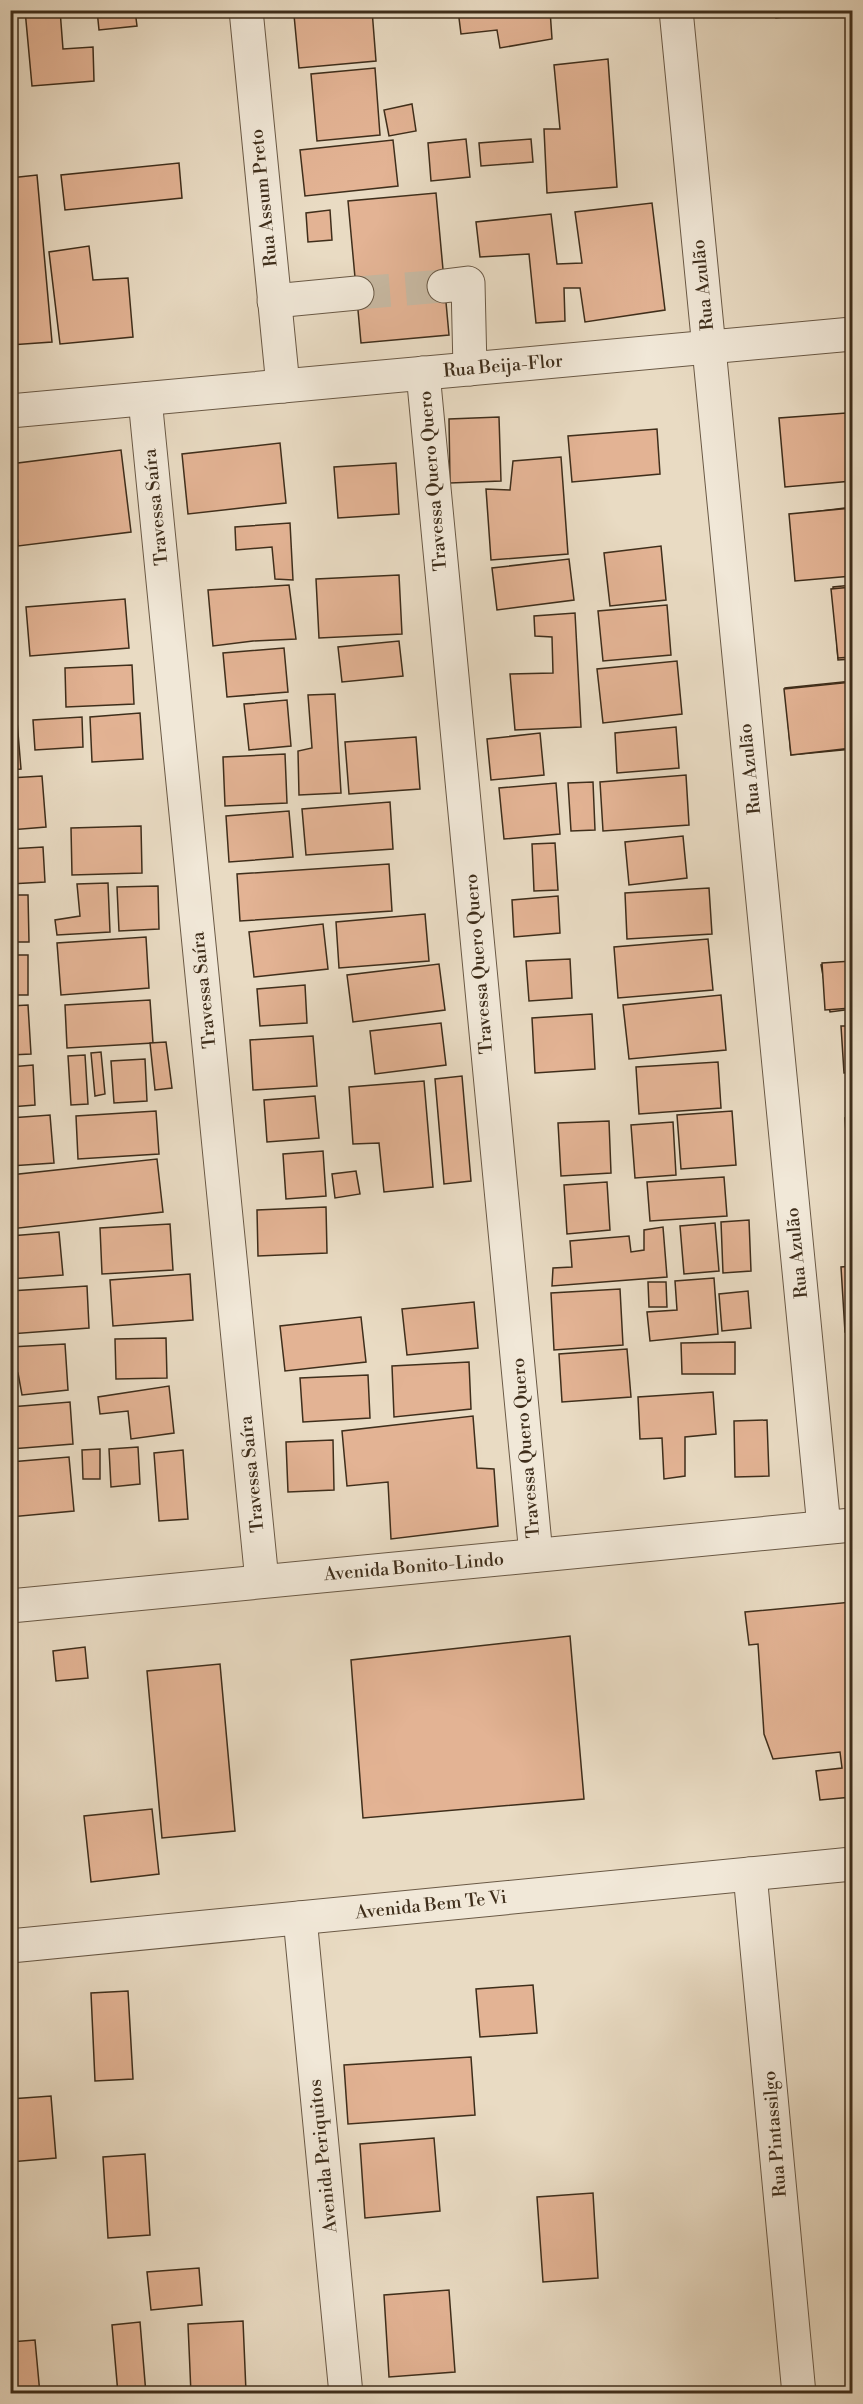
<svg xmlns="http://www.w3.org/2000/svg" width="863" height="2404" viewBox="0 0 863 2404" font-family="'Libre Bodoni',serif">
  <rect width="100%" height="100%" fill="#e9dbc3"/>
  <filter id="stains"><feTurbulence type="fractalNoise" baseFrequency=".00333" numOctaves="4"/><feColorMatrix values="0 0 0 0 .2 0 0 0 0 .09 0 0 0 0 .02 0 0 0 .5 -.17"/></filter>
  <radialGradient id="worn" r=".72"><stop offset=".6" stop-color="#630" stop-opacity="0"/><stop offset="1" stop-color="#630" stop-opacity=".3"/></radialGradient>
  <g fill="#e3b394" stroke="#3f2e1b" stroke-width="1.5">
    <polygon points="25,10 60,10 63,49 93,47 94,81 32,86"/>
    <polygon points="97,10 135,10 137,26 99,30"/>
    <polygon points="343,10 372,10 376,61 299,68 294,15"/>
    <polygon points="458,10 550,10 552,39 500,48 497,30 461,34"/>
    <polygon points="775,10 838,10 776,18"/>
    <polygon points="608,59 617,187 547,193 544,129 560,129 554,65"/>
    <polygon points="375,68 380,135 317,141 311,74"/>
    <polygon points="412,104 416,131 389,136 384,110"/>
    <polygon points="466,139 470,177 431,181 428,143"/>
    <polygon points="531,139 533,162 481,166 479,143"/>
    <polygon points="393,140 398,186 305,196 300,150"/>
    <polygon points="179,163 182,198 65,210 61,175"/>
    <polygon points="37,175 52,342 10,345 10,178"/>
    <polygon points="436,193 449,335 361,343 348,201"/>
    <polygon points="652,203 665,310 585,322 580,288 564,288 565,321 536,323 529,254 480,257 476,222 551,214 557,264 582,263 575,212"/>
    <polygon points="330,210 332,240 308,242 306,213"/>
    <polygon points="89,246 93,280 128,278 133,337 60,344 49,252"/>
    <polygon points="846,413 852,481 785,487 779,418"/>
    <polygon points="499,417 501,481 450,483 449,419"/>
    <polygon points="657,429 660,474 572,482 568,436"/>
    <polygon points="280,443 286,503 188,514 182,454"/>
    <polygon points="121,450 131,532 18,546 10,464"/>
    <polygon points="561,457 568,554 491,560 486,489 510,490 513,461"/>
    <polygon points="396,463 399,514 338,518 334,467"/>
    <polygon points="852,507 852,572 798,579 790,515"/>
    <polygon points="852,508 852,576 795,581 789,514"/>
    <polygon points="290,523 293,580 275,579 272,547 236,550 235,527"/>
    <polygon points="661,546 666,600 610,606 604,553"/>
    <polygon points="10,558 14,558 17,598 10,598"/>
    <polygon points="569,559 574,600 497,610 492,568"/>
    <polygon points="399,575 402,634 319,638 316,579"/>
    <polygon points="289,585 296,639 253,641 213,646 208,590"/>
    <polygon points="852,585 852,659 838,660 833,587"/>
    <polygon points="852,587 852,657 838,658 831,589"/>
    <polygon points="125,599 129,648 30,656 26,607"/>
    <polygon points="667,605 671,655 603,661 598,611"/>
    <polygon points="10,609 17,655 10,656"/>
    <polygon points="575,613 581,727 515,730 510,674 553,673 552,637 535,636 534,616"/>
    <polygon points="399,641 403,676 342,682 338,647"/>
    <polygon points="284,648 288,692 227,697 223,653"/>
    <polygon points="677,661 682,714 603,723 597,669"/>
    <polygon points="132,665 134,704 66,707 65,668"/>
    <polygon points="852,681 852,749 791,755 785,688"/>
    <polygon points="852,682 852,748 791,755 784,689"/>
    <polygon points="335,694 341,793 299,795 298,751 312,748 308,695"/>
    <polygon points="287,700 291,746 249,750 244,704"/>
    <polygon points="140,713 143,759 92,762 90,717"/>
    <polygon points="82,717 83,747 35,750 33,720"/>
    <polygon points="10,721 17,721 21,769 10,770"/>
    <polygon points="676,727 679,768 617,773 615,733"/>
    <polygon points="540,733 544,775 491,780 487,739"/>
    <polygon points="416,737 420,789 349,794 345,742"/>
    <polygon points="285,754 287,803 225,806 223,757"/>
    <polygon points="686,775 689,825 603,831 600,782"/>
    <polygon points="42,776 46,827 10,830 10,778"/>
    <polygon points="593,782 595,830 571,831 568,783"/>
    <polygon points="556,783 560,834 504,839 499,788"/>
    <polygon points="390,802 393,849 306,855 302,809"/>
    <polygon points="289,811 293,857 229,862 226,816"/>
    <polygon points="141,826 142,873 72,875 71,828"/>
    <polygon points="683,836 687,878 629,885 625,842"/>
    <polygon points="555,843 558,890 534,891 532,844"/>
    <polygon points="43,847 45,882 10,884 10,849"/>
    <polygon points="389,864 392,911 240,921 237,874"/>
    <polygon points="108,883 110,932 57,935 55,920 80,916 77,884"/>
    <polygon points="158,886 159,929 119,931 117,887"/>
    <polygon points="709,888 712,934 627,939 625,893"/>
    <polygon points="10,895 28,895 29,942 10,942"/>
    <polygon points="558,896 560,933 514,937 512,900"/>
    <polygon points="425,914 429,961 339,968 336,922"/>
    <polygon points="323,924 328,969 254,977 249,932"/>
    <polygon points="146,937 149,988 61,995 57,943"/>
    <polygon points="708,939 713,990 618,998 614,947"/>
    <rect x="10" y="955" width="18" height="40"/>
    <polygon points="570,959 572,998 529,1001 526,961"/>
    <polygon points="852,961 852,1009 830,1012 821,965"/>
    <polygon points="852,961 852,1008 825,1010 822,963"/>
    <polygon points="439,964 445,1010 353,1022 347,975"/>
    <polygon points="305,985 307,1023 260,1026 257,989"/>
    <polygon points="721,995 726,1050 629,1059 623,1005"/>
    <polygon points="150,1000 153,1043 67,1048 65,1005"/>
    <polygon points="28,1005 31,1054 10,1055 10,1006"/>
    <polygon points="592,1014 595,1069 535,1073 532,1018"/>
    <polygon points="441,1023 446,1065 375,1074 370,1031"/>
    <polygon points="841,1026 852,1026 852,1072 844,1073"/>
    <polygon points="313,1036 317,1086 253,1090 250,1040"/>
    <polygon points="166,1042 172,1088 155,1090 150,1043"/>
    <polygon points="101,1052 105,1094 95,1096 91,1053"/>
    <polygon points="85,1055 88,1104 71,1105 68,1056"/>
    <polygon points="145,1059 147,1101 114,1103 111,1061"/>
    <polygon points="718,1062 721,1108 639,1114 636,1067"/>
    <polygon points="33,1065 35,1105 10,1107 10,1067"/>
    <polygon points="462,1076 471,1181 444,1184 435,1079"/>
    <polygon points="424,1081 433,1187 384,1192 379,1143 353,1144 349,1087"/>
    <polygon points="315,1096 319,1138 267,1142 264,1100"/>
    <polygon points="156,1111 159,1154 78,1159 76,1116"/>
    <polygon points="732,1111 736,1165 681,1169 677,1115"/>
    <polygon points="50,1115 54,1163 10,1166 10,1118"/>
    <polygon points="852,1117 852,1177 849,1177 845,1118"/>
    <polygon points="609,1121 611,1173 561,1176 558,1123"/>
    <polygon points="673,1122 676,1175 635,1178 631,1125"/>
    <polygon points="323,1151 326,1196 286,1199 283,1154"/>
    <polygon points="157,1159 163,1212 10,1229 10,1175"/>
    <polygon points="356,1171 360,1194 335,1198 332,1174"/>
    <polygon points="724,1177 727,1216 650,1221 647,1182"/>
    <polygon points="607,1182 610,1230 567,1234 564,1185"/>
    <polygon points="326,1207 327,1253 258,1256 257,1210"/>
    <polygon points="749,1220 751,1271 723,1273 721,1222"/>
    <polygon points="715,1223 719,1271 684,1274 680,1226"/>
    <polygon points="170,1224 173,1270 102,1274 100,1228"/>
    <polygon points="663,1227 667,1277 552,1286 553,1268 572,1267 570,1241 629,1236 631,1252 644,1250 644,1230"/>
    <polygon points="59,1232 63,1275 10,1279 10,1236"/>
    <polygon points="852,1266 852,1332 845,1332 841,1267"/>
    <polygon points="190,1274 193,1320 113,1326 110,1280"/>
    <polygon points="714,1278 718,1334 650,1341 647,1312 677,1310 675,1281"/>
    <polygon points="648,1282 666,1282 667,1307 649,1307"/>
    <polygon points="87,1286 89,1328 10,1334 10,1291"/>
    <polygon points="620,1289 623,1345 554,1350 551,1293"/>
    <polygon points="748,1291 751,1328 722,1331 719,1294"/>
    <polygon points="474,1302 478,1348 407,1355 402,1309"/>
    <polygon points="361,1317 366,1362 285,1371 280,1326"/>
    <polygon points="166,1338 167,1378 116,1379 115,1339"/>
    <polygon points="735,1342 735,1374 682,1374 681,1343"/>
    <polygon points="65,1344 68,1390 22,1395 18,1373 10,1372 10,1347"/>
    <polygon points="627,1349 631,1397 562,1402 559,1354"/>
    <polygon points="469,1362 471,1409 394,1417 392,1366"/>
    <polygon points="368,1375 370,1418 303,1422 300,1378"/>
    <polygon points="169,1386 174,1433 131,1439 128,1411 100,1414 98,1397"/>
    <polygon points="713,1392 716,1434 685,1437 685,1476 664,1479 662,1438 640,1439 638,1397"/>
    <polygon points="70,1402 73,1444 11,1449 10,1407"/>
    <polygon points="473,1416 477,1468 494,1469 498,1526 391,1539 388,1482 347,1486 342,1431"/>
    <polygon points="767,1420 769,1476 735,1477 734,1421"/>
    <polygon points="333,1440 334,1490 288,1492 286,1442"/>
    <polygon points="138,1447 140,1484 111,1487 109,1449"/>
    <polygon points="100,1449 100,1479 83,1479 82,1450"/>
    <polygon points="183,1450 188,1519 159,1521 154,1453"/>
    <polygon points="69,1457 74,1511 10,1517 10,1462"/>
    <polygon points="852,1602 852,1797 820,1800 816,1771 842,1768 840,1752 773,1759 764,1734 758,1644 749,1645 745,1612"/>
    <polygon points="570,1636 584,1799 363,1818 351,1660"/>
    <polygon points="85,1647 88,1678 56,1681 53,1651"/>
    <polygon points="220,1664 235,1831 162,1838 147,1671"/>
    <polygon points="152,1809 159,1874 91,1882 84,1816"/>
    <polygon points="533,1985 537,2033 480,2037 476,1989"/>
    <polygon points="128,1991 133,2079 95,2081 91,1993"/>
    <polygon points="471,2057 475,2115 348,2124 344,2065"/>
    <polygon points="51,2096 56,2158 10,2162 10,2099"/>
    <polygon points="434,2138 440,2211 365,2218 360,2144"/>
    <polygon points="145,2154 150,2235 108,2238 103,2157"/>
    <polygon points="593,2193 598,2278 543,2282 537,2197"/>
    <polygon points="199,2268 202,2305 151,2310 147,2272"/>
    <polygon points="449,2290 455,2372 389,2377 384,2295"/>
    <polygon points="243,2321 246,2392 191,2394 188,2324"/>
    <polygon points="140,2322 146,2394 118,2394 112,2325"/>
    <polygon points="35,2340 40,2394 10,2394 10,2342"/>
  </g>
  <g fill="none" stroke-linecap="round" stroke-linejoin="round">
    <polyline stroke="#c7b8a1" stroke-width="33" stroke-dasharray="33 16" stroke-linecap="butt" points="357,293 444,286"/>
    <g stroke="#6a5945" stroke-width="35">
      <g id="minor">
        <polyline points="246,10 283,386"/>
        <polyline points="676,10 824,1527"/>
        <polyline points="444,286 468,283 470,369"/>
        <polyline points="274,301 357,293"/>
        <polyline points="423,373 536,1555"/>
        <polyline points="145,399 262,1581"/>
        <polyline points="10,411 852,334"/>
        <polyline points="10,1606 852,1525"/>
        <polyline points="750,1874 799,2394"/>
        <polyline points="300,1918 346,2394"/>
        <polyline points="10,1946 852,1864"/>
      </g>
    </g>
    <use href="#minor" stroke="#f1e8d8" stroke-width="33"/>
  </g>
  <g text-anchor="middle" dominant-baseline="central" stroke-width="4.5" stroke-linejoin="round" paint-order="stroke">
    <g font-size="18" fill="#3f2e1b" stroke="#f1e8d8">
      <text transform="translate(264 198) rotate(-96)">Rua Assum Preto</text>
      <text transform="translate(703 285) rotate(-96)">Rua Azulão</text>
      <text transform="translate(503 366) rotate(-5)">Rua Beija-Flor</text>
      <text transform="translate(433 481) rotate(-95)">Travessa Quero Quero</text>
      <text transform="translate(156 507) rotate(-96)">Travessa Saíra</text>
      <text transform="translate(750 769) rotate(-96)">Rua Azulão</text>
      <text transform="translate(479 964) rotate(-95)">Travessa Quero Quero</text>
      <text transform="translate(204 990) rotate(-96)">Travessa Saíra</text>
      <text transform="translate(797 1253) rotate(-96)">Rua Azulão</text>
      <text transform="translate(526 1448) rotate(-95)">Travessa Quero Quero</text>
      <text transform="translate(252 1474) rotate(-96)">Travessa Saíra</text>
      <text transform="translate(414 1567) rotate(-5)">Avenida Bonito-Lindo</text>
      <text transform="translate(431 1905) rotate(-6)">Avenida Bem Te Vi</text>
      <text transform="translate(775 2134) rotate(-95)">Rua Pintassilgo</text>
      <text transform="translate(323 2156) rotate(-96)">Avenida Periquitos</text>
    </g>
  </g>
  <rect width="863" height="2404" fill="none" stroke="#e9dbc3" stroke-width="36"/>
  <rect x="12" y="12" width="839" height="2380" fill="none" stroke="#3f2e1b" stroke-width="3"/>
  <rect x="18" y="18" width="827" height="2368" fill="none" stroke="#3f2e1b" stroke-width="1.5"/>
  <rect width="100%" height="100%" filter="url(#stains)"/>
  <rect width="100%" height="100%" fill="url(#worn)"/>
</svg>
